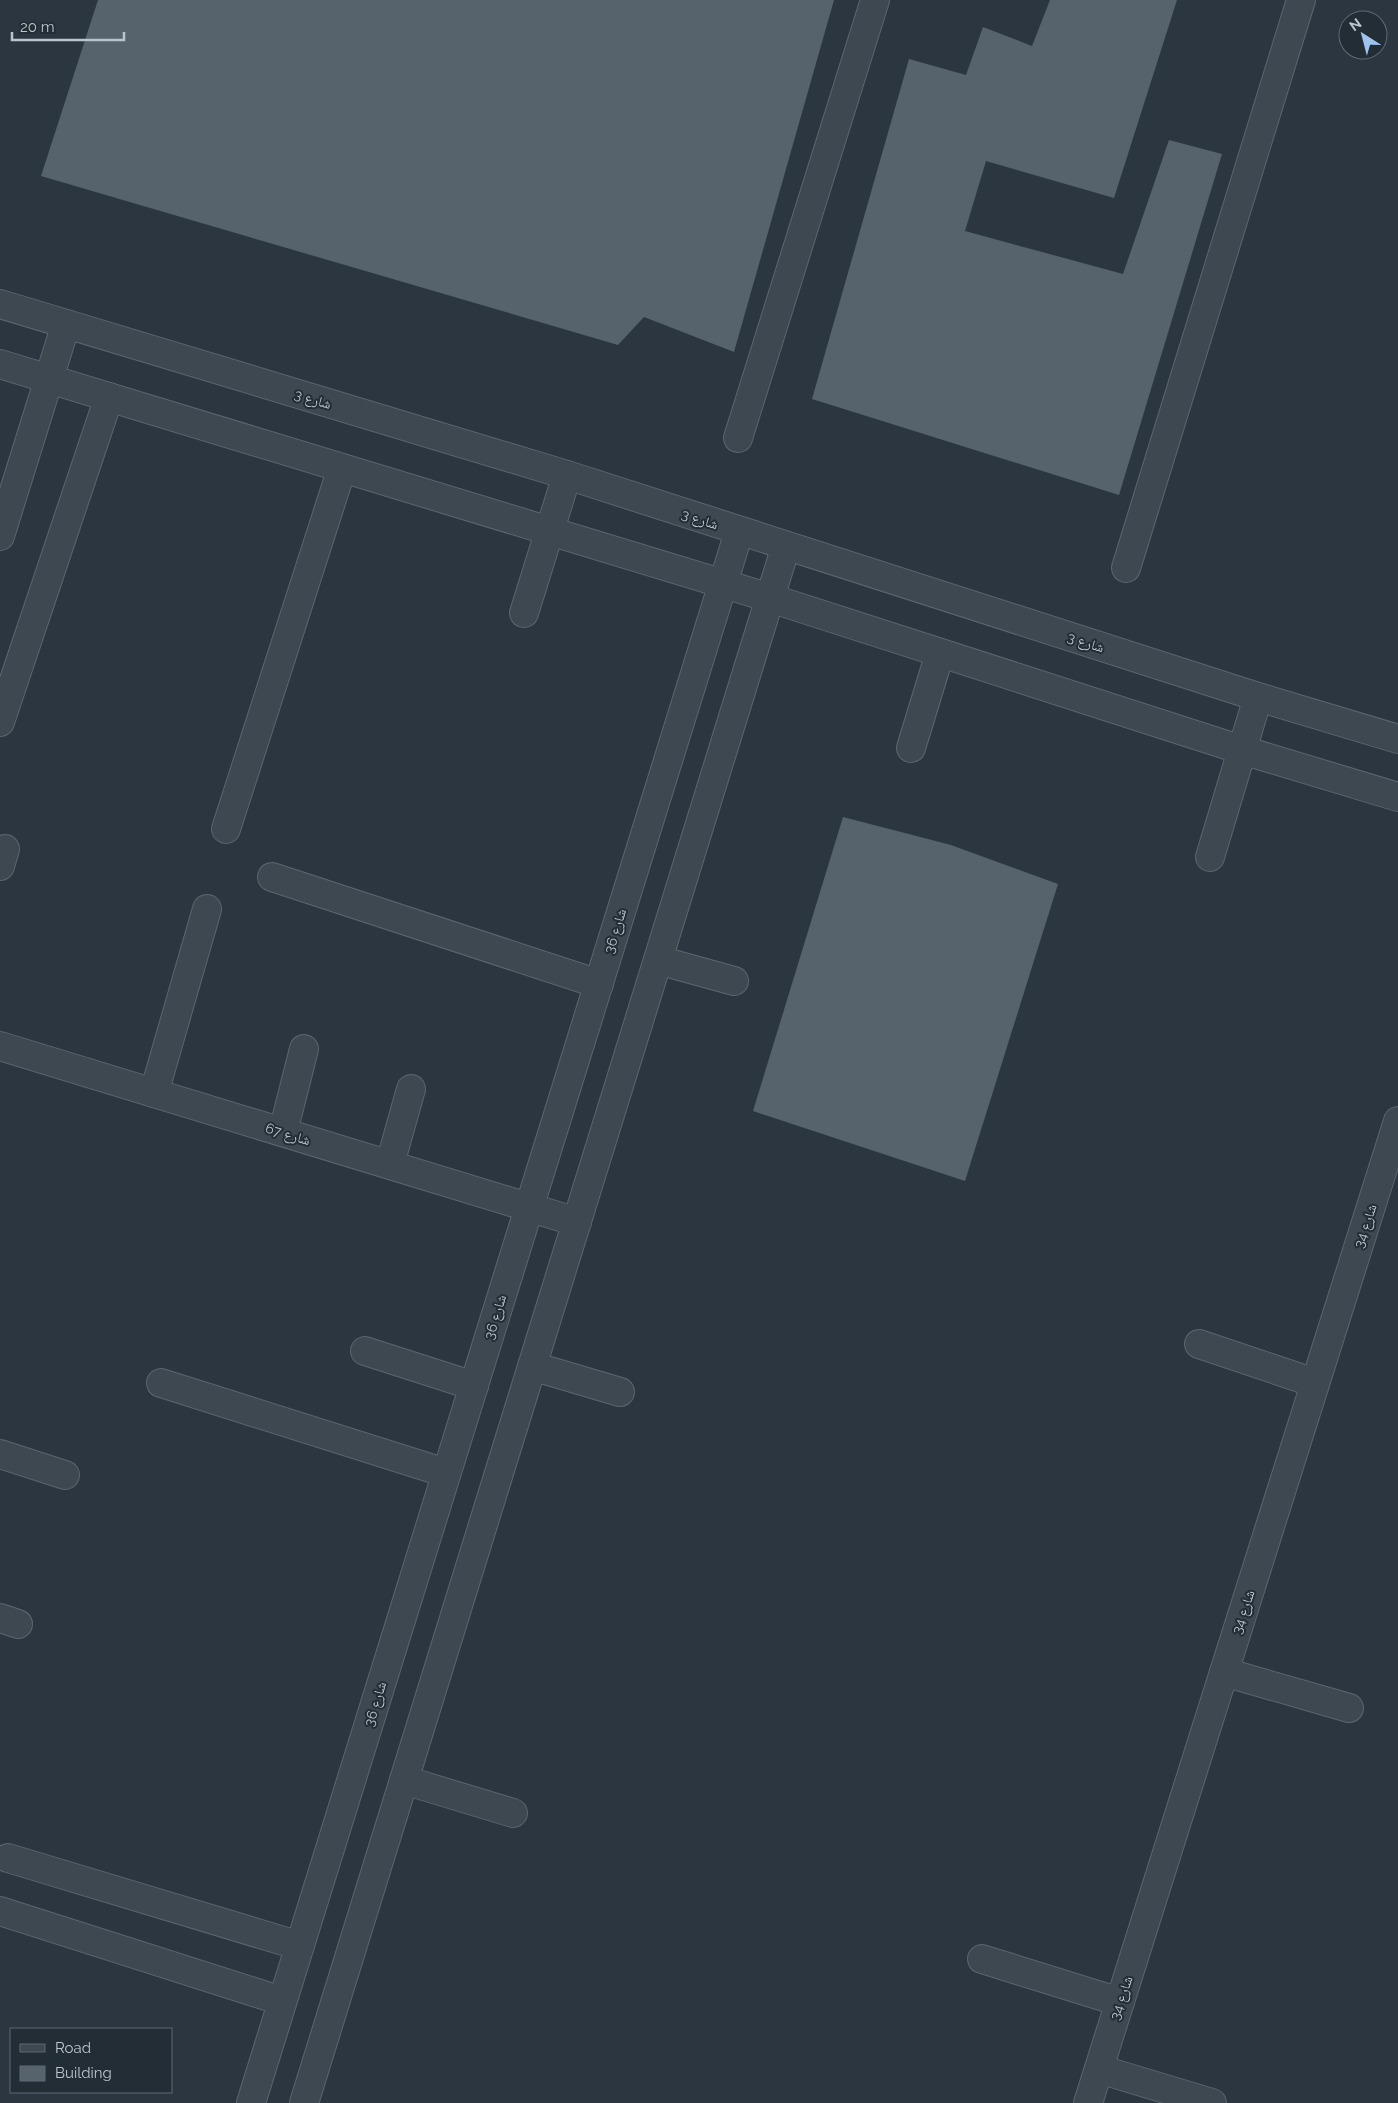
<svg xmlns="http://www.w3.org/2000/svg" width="1398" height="2103" viewBox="0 0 1398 2103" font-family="Raleway,'Noto Naskh Arabic',sans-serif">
  <rect width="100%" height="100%" fill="#2b3641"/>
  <g fill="#56636d">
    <polygon points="98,0 834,0 734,352 644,317 618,345 41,176"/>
    <polygon points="1050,0 1177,0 1114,198 986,161 965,231 1123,274 1169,140 1222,154 1119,495 812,399 909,59 966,75 983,27 1032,46"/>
    <polygon points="843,817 951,845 1058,884 965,1181 753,1111"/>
  </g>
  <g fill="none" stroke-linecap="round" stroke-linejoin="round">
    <g stroke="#5d666e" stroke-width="30">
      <g id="minor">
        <polyline points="0,304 567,475 1258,697 1398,739"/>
        <polyline points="0,364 770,598 1242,750 1398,797"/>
        <polyline points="738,438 875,0"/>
        <polyline points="0,536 66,324"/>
        <polyline points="1126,568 1301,0"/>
        <polyline points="524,613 567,475"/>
        <polyline points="0,722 109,397"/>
        <polyline points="911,748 940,653"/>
        <polyline points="226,829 342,468"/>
        <polyline points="1210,857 1258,697"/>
        <polyline points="0,866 5,849"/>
        <polyline points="272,877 599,984"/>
        <polyline points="658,960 734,981"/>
        <polyline points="0,1046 577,1222"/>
        <polyline points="154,1093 207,909"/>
        <polyline points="283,1132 304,1049"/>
        <polyline points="390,1164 411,1089"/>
        <polyline points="1199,1344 1315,1383"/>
        <polyline points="365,1351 474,1386"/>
        <polyline points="532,1366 620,1392"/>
        <polyline points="161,1383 446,1473"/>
        <polyline points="0,1454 65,1475"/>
        <polyline points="0,1618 18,1624"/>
        <polyline points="1224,1672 1349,1708"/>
        <polyline points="404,1780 513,1813"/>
        <polyline points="8,1858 300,1946"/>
        <polyline points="0,1911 282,2001"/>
        <polyline points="982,1959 1120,2002"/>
        <polyline points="1099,2069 1212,2103"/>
        <polyline points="251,2103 739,532"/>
        <polyline points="304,2103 786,546"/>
        <polyline points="1088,2103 1398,1121"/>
      </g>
    </g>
    <use href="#minor" stroke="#3e4851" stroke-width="28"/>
  </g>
  <g text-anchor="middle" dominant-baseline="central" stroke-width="4" stroke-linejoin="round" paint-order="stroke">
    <g font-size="14" fill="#bcc3cb" stroke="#232d36">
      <text transform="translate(313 399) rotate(17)">شارع 3</text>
      <text transform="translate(700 519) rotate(18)">شارع 3</text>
      <text transform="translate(1086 642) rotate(18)">شارع 3</text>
      <text transform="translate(615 931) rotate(-73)">شارع 36</text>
      <text transform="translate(288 1134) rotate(17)">شارع 67</text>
      <text transform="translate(1365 1226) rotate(-72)">شارع 34</text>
      <text transform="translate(495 1317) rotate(-73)">شارع 36</text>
      <text transform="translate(1243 1612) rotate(-72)">شارع 34</text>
      <text transform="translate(375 1704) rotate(-73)">شارع 36</text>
      <text transform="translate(1121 1998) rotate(-72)">شارع 34</text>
    </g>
  </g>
  <rect x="10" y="2028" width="162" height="65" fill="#232d36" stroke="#606972"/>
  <rect x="20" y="2044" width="25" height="8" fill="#3e4851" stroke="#606972"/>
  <text x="55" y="2053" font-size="15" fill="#bcc3cb">Road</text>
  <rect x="20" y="2066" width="25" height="15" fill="#56636d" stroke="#606972"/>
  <text x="55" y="2078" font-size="15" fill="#bcc3cb">Building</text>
  <g transform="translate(1363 35) rotate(324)"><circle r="24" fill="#232d36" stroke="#606972"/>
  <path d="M0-4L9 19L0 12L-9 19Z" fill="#9ec4ed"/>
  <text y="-8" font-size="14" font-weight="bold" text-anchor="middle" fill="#bcc3cb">N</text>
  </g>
  <path d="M12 32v8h112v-8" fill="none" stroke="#bcc3cb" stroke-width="2.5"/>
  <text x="20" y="32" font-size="15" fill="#bcc3cb" stroke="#232d36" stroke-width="4" paint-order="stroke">20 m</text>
</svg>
